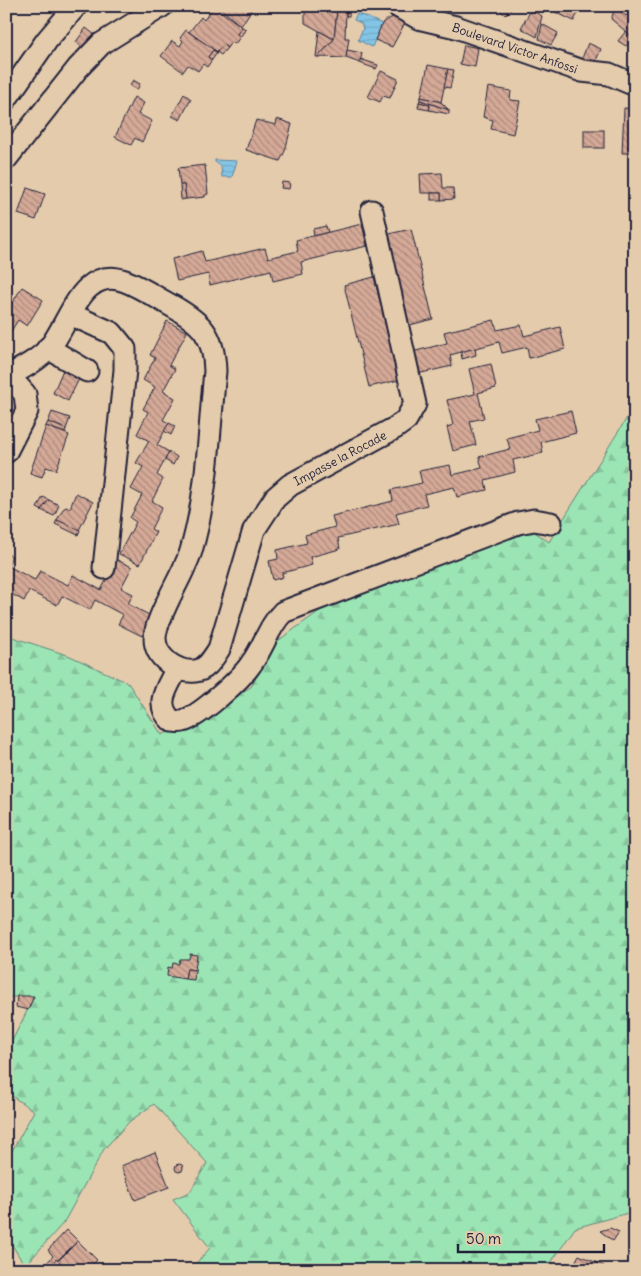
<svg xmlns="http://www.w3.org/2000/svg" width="641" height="1276" viewBox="0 0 641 1276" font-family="Delius,sans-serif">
  <defs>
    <pattern id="forest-firs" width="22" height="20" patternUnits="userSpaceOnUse" patternTransform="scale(1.25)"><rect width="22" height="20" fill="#9be5b4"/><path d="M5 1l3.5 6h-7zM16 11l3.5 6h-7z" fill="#85c49c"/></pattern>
    <pattern id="water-rules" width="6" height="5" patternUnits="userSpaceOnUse" patternTransform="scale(1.25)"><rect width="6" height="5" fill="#84c5e5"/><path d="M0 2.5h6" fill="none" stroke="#72a9c5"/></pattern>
    <pattern id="building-back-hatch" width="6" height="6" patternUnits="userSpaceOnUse" patternTransform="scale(1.25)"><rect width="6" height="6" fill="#d5a997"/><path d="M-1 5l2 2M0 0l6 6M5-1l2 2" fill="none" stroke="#ac897c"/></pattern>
  </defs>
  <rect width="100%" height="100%" fill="#e4cbac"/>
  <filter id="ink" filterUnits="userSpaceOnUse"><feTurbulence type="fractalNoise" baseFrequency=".02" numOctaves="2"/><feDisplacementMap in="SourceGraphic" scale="10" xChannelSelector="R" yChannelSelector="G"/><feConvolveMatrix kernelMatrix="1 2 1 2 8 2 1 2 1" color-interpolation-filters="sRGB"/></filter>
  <g filter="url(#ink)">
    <polygon fill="url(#forest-firs)" stroke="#5e8478" points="635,405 635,1211 575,1228 546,1270 190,1270 210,1248 173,1199 190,1192 207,1163 154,1104 130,1121 104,1149 64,1222 25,1266 9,1240 6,1222 6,1162 34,1111 6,1092 6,1053 34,997 6,997 6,635 70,656 128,683 162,735 251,687 275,643 325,607 529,528 549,542"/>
    <g fill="url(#water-rules)" stroke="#5d84a1">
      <polygon points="357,13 382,24 372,47 358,40 363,28 361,23 354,20"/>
      <polygon points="215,160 237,161 232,177 222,177 221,166 215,162"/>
    </g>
    <g fill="url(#building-back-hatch)" stroke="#22223b">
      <polygon points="214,6 242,27 237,34 240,37 235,44 231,42 227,48 223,45 217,52 189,32 201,17 204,20"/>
      <polygon points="218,6 254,6 241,26"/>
      <polygon points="315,6 338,6 337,10 315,8"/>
      <polygon points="338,6 350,6 349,16 346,16 346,10 337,10"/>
      <polygon points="497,6 515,6 505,15"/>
      <polygon points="557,6 581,6 574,21 555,12"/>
      <polygon points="635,6 635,39 611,19 614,11 618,9 626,16"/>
      <polygon points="315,8 337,10 334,39 305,23 305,10 315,11"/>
      <polygon points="337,10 346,10 345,38 349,38 346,58 318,57 334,39"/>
      <polygon points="531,10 542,16 537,37 521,28"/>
      <polygon points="395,16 406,21 392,47 375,40 383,22"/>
      <polygon points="542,24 558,33 551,45 539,39"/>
      <polygon points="242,27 246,29 240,37 237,34"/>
      <polygon points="86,28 100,39 86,51 76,42"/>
      <polygon points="186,30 217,52 213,50 208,57 212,60 207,67 203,64 198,71 188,65 183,72 161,56 172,41 180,46 183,41 180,38"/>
      <polygon points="319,31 334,39 318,57 316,57"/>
      <polygon points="626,31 633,38 626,46 618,41"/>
      <polygon points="588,43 601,49 594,65 581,61"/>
      <polygon points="223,45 227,48 221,55 217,52"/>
      <polygon points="464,45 478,48 475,67 460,64"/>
      <polygon points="213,50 217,53 212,60 208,57"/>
      <polygon points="347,50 362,53 360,63 346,58"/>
      <polygon points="360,59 378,65 376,69 360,63"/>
      <polygon points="428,65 448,69 441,102 421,97"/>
      <polygon points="448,69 454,70 450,88 444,87"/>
      <polygon points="381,71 398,79 390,98 383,96 380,102 368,97"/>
      <polygon points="133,80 140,84 137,90 130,86"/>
      <polygon points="488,87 511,91 510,100 520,101 513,134 491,129 493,120 483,117"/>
      <polygon points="184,94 191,99 180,120 172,116"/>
      <polygon points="134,97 144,103 138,114 152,121 142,142 135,138 131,145 115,137"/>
      <polygon points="421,97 441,102 449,110 420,100"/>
      <polygon points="420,100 449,110 449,114 429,110 430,105 419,102"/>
      <polygon points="419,102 430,105 429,110 418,108"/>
      <polygon points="624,108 635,109 635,153 622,153"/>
      <polygon points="277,119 292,124 285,151 280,161 246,150 256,120 276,125"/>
      <rect x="584" y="130" width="20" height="18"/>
      <polygon points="205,165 208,194 205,195 205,197 186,199 184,185 180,185 178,168"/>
      <polygon points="442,173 443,188 453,188 454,199 441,200 441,193 421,193 420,174"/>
      <polygon points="282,182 290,183 289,189 281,188"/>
      <polygon points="180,185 184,185 186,199 181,200"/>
      <polygon points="27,188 45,194 36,220 18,214"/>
      <rect x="431" y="193" width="10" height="7"/>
      <polygon points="362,224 367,246 301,262 303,274 273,281 271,270 210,285 208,274 177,281 172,259 202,251 205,262 265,248 268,258 298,251 296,240"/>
      <polygon points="326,226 328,232 314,236 313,229"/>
      <polygon points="411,229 433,319 406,326 384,235"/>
      <polygon points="374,277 399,380 369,387 344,285"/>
      <polygon points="22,287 43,300 27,326 18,320 6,339 6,313"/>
      <polygon points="494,320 497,330 521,325 524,336 560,327 565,349 529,358 527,347 502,353 499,342 450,355 452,366 417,374 412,352 447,343 444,332"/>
      <polygon points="167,321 187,332 169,365 175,369 163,391 175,398 163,420 169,423 157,445 169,452 157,475 163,479 152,501 162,507 151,529 156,532 140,564 119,554 136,522 130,518 142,495 131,489 143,467 136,463 149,441 137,434 148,412 143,409 155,387 143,380 155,358 150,355"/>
      <polygon points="475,348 476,355 462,359 461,352"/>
      <polygon points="491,364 496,388 478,393 484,418 470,421 476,445 453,451 447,427 453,425 447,400 475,394 469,369"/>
      <polygon points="63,370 79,379 68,401 53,393"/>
      <polygon points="571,411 576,433 541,442 543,453 513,460 515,472 485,480 487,490 457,497 454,487 424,494 427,505 396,513 399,524 338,538 340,549 310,557 312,565 282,573 283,577 273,580 269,561 278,559 277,550 307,543 305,535 335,527 332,516 393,501 391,490 422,483 419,471 450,465 452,475 482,468 479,457 510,449 507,438 538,430 535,419"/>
      <polygon points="52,412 70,418 66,429 48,422"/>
      <polygon points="48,422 66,429 65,433 46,426"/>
      <polygon points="169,423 175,426 171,435 164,431"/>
      <polygon points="46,426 69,435 56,470 46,467 42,477 30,473"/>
      <polygon points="169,452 177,457 173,465 165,460"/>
      <polygon points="76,493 93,502 79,530 57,520 63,509 66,507 70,508"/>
      <polygon points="43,497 49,500 41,510 37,508"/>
      <polygon points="49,500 59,505 54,516 41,510"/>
      <polygon points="57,520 80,530 78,535 55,524"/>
      <polygon points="6,553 12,556 8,566 35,580 40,571 68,585 73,575 101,590 117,560 132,567 121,588 133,594 128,604 151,616 142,636 118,624 123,615 95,600 90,610 62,596 57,605 29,591 24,601 6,591"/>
      <polygon points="190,954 197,955 195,970 187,969 185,979 167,976 168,967 172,968 173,963 179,964 180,959 189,959"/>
      <polygon points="187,969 195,970 194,980 185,979"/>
      <polygon points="17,996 34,996 28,1010 16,1007"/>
      <polygon points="155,1152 169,1187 135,1200 121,1166"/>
      <circle cx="179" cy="1168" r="4"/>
      <polygon points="610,1228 619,1232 613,1241 600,1231"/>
      <polygon points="67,1230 78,1241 49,1268 45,1265 53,1256 48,1250"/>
      <polygon points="78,1241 97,1260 93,1264 99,1270 48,1270 56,1259 58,1261"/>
      <polygon points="579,1255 604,1266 602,1270 581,1270 573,1266"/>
    </g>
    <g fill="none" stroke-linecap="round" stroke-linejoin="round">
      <g stroke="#22223b" stroke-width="25">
        <g id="minor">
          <polyline points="397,6 418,18 456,27 582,71 609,74 635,85"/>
          <polyline points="6,99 47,40 76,6"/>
          <polyline points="6,159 78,68 101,44 162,6"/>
          <polyline points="70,314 112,333 125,349 125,370 104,568"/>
          <polyline points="48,348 87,371"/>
          <path d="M6 377C21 369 39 360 50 347 70 322 82 265 125 281 141 287 157 298 172 306 202 323 214 335 215 371 209 430 208 494 191 551 184 574 155 618 155 638 155 657 176 673 195 671 207 670 213 658 219 649L254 530 275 498 290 485 395 428 406 420 415 404 372 211"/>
          <polyline points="6,452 27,411 25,394 9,376"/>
          <path d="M177 668C168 687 153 704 172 721 175 721 180 722 183 721 200 716 241 679 251 664 264 647 268 627 283 612L518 523 534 520 551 523"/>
        </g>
      </g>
      <use href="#minor" stroke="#e4cbac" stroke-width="21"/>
    </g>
  </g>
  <g text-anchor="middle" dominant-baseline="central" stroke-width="5" stroke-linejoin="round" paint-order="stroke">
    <g font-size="12" fill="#22223b" stroke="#e4cbac">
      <text transform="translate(515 48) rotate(19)">Boulevard Victor Anfossi</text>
      <text transform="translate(340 458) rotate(-28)">Impasse la Rocade</text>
    </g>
  </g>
  <rect width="641" height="1276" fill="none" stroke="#e4cbac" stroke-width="25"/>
  <rect x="12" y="12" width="616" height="1251" fill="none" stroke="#22223b" stroke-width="2" filter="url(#ink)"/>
  <path d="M458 1244v8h146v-8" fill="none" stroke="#22223b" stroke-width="2.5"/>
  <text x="466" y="1244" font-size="15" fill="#22223b" stroke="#e4cbac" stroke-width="4" paint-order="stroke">50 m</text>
</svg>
